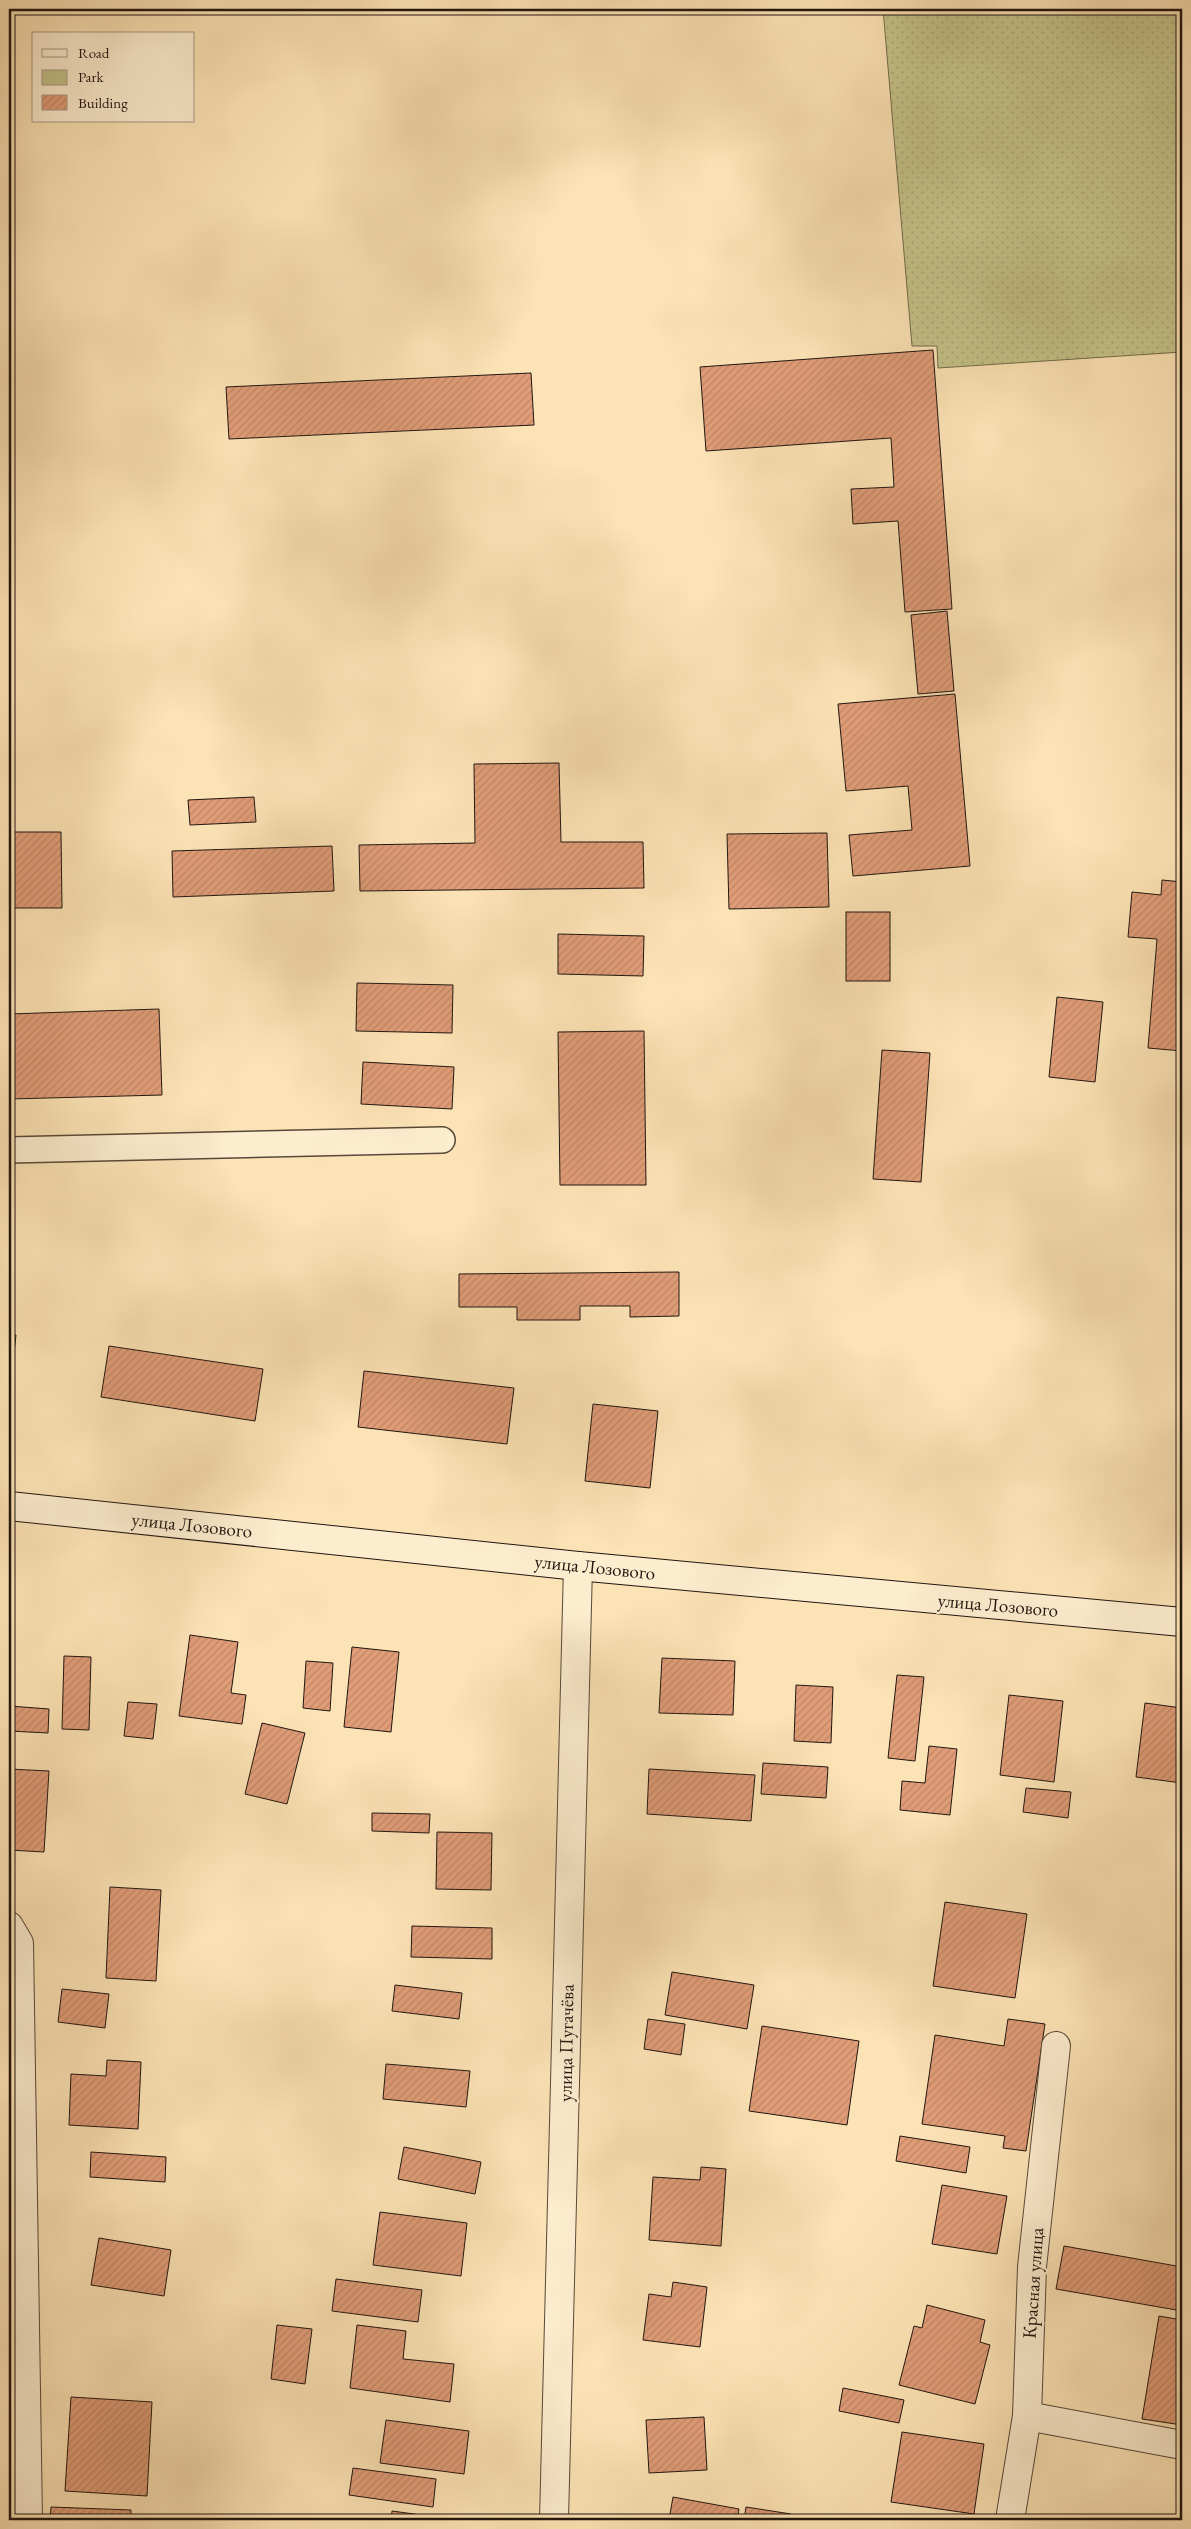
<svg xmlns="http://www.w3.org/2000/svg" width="1191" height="2529" viewBox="0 0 1191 2529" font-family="'EB Garamond',serif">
  <defs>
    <pattern id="green-dots" width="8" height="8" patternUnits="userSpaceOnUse" patternTransform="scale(1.25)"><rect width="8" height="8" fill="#c5c289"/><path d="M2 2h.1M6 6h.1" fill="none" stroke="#a9a675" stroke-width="1.8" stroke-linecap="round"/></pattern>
    <pattern id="building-hatch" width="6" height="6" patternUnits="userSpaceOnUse" patternTransform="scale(1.25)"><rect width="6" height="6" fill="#e09d78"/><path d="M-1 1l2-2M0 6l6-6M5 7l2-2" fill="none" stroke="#c08667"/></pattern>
  </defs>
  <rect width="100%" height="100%" fill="#fce3b5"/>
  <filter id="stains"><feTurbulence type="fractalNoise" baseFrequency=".004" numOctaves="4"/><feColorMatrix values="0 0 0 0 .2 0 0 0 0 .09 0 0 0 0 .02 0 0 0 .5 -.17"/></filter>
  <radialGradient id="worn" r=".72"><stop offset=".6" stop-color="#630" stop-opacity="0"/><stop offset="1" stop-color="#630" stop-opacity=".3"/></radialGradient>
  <polygon fill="url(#green-dots)" stroke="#736c4c" points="883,9 1182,9 1182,352 938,368 937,346 912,346"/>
  <g fill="url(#building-hatch)" stroke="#211510">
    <polygon points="933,350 952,609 905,612 898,521 853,524 851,489 894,487 891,438 706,451 700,367"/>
    <polygon points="531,373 534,425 229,439 226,387"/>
    <polygon points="947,611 954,691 918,694 911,615"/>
    <polygon points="955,694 970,866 853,876 849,835 912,830 908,786 846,791 838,704"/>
    <polygon points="559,763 561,842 643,842 644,888 360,891 359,845 475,843 474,764"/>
    <polygon points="254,797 256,822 190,825 188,800"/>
    <polygon points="9,832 61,832 62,908 9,908"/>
    <polygon points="827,833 829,907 729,909 727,834"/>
    <polygon points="332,846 334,891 173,897 172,851"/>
    <polygon points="1162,880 1182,882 1182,1051 1148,1048 1157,939 1128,937 1132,892 1161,895"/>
    <rect x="846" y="912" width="44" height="69"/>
    <polygon points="558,934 644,936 643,976 558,974"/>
    <polygon points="357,983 453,985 452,1033 356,1031"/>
    <polygon points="1057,997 1103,1002 1095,1082 1049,1077"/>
    <polygon points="159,1009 162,1095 9,1099 9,1014"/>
    <polygon points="644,1031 646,1185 560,1185 558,1032"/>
    <polygon points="882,1050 930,1053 921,1182 873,1179"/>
    <polygon points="363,1062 454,1067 452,1109 361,1104"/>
    <polygon points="679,1272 679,1316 630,1317 630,1306 580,1306 580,1320 517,1320 517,1307 459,1307 459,1274"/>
    <polygon points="9,1335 16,1335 10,1388 9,1388"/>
    <polygon points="109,1346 263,1369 255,1421 101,1397"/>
    <polygon points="364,1371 514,1388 507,1444 358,1427"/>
    <polygon points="593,1404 658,1411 650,1488 585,1481"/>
    <polygon points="190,1635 238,1642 231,1693 246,1695 242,1724 179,1716"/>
    <polygon points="352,1647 399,1652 391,1732 344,1727"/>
    <polygon points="64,1656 91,1657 89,1730 62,1729"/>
    <polygon points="662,1658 735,1661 733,1715 659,1713"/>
    <polygon points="306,1661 333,1663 330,1711 303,1708"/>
    <polygon points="897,1675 924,1677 915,1761 888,1758"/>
    <polygon points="796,1685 833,1687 831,1743 794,1741"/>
    <polygon points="1009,1695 1063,1701 1054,1782 1000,1775"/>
    <polygon points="128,1702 157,1704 153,1739 124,1736"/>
    <polygon points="1145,1703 1182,1708 1182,1783 1136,1777"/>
    <polygon points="9,1706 49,1709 48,1733 9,1731"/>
    <polygon points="262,1723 305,1733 287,1804 245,1794"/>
    <polygon points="929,1746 957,1749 950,1815 900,1810 902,1781 925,1783"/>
    <polygon points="763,1763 828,1767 826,1798 761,1794"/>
    <polygon points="9,1769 49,1771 44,1852 9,1850"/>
    <polygon points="649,1769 755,1775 751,1821 647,1814"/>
    <polygon points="1026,1788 1071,1792 1068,1818 1023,1812"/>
    <polygon points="372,1813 430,1814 429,1833 372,1831"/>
    <polygon points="437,1832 492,1833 491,1890 436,1889"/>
    <polygon points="110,1887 161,1890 156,1981 106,1978"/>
    <polygon points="945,1902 1027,1914 1015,1998 933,1986"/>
    <polygon points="412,1926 492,1928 492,1959 411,1957"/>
    <polygon points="672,1972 754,1985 747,2029 665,2015"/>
    <polygon points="395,1985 462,1993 459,2019 392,2011"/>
    <polygon points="62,1989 109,1994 105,2028 58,2022"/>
    <polygon points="648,2019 685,2024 681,2055 644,2049"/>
    <polygon points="1008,2019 1045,2024 1026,2151 1003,2148 1005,2136 922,2124 935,2035 1004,2046"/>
    <polygon points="762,2026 859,2041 847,2125 749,2111"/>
    <polygon points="107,2060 141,2062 138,2129 69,2125 71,2074 106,2076"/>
    <polygon points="386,2064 470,2071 466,2107 383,2099"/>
    <polygon points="900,2136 970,2147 966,2173 896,2161"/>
    <polygon points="404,2147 481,2162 475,2194 398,2179"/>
    <polygon points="91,2152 166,2157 165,2182 90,2177"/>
    <polygon points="701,2167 726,2169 721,2246 649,2240 653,2177 700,2180"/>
    <polygon points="942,2185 1007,2196 997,2254 932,2244"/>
    <polygon points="380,2212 467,2223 461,2276 373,2265"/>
    <polygon points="99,2238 171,2250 164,2296 91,2285"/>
    <polygon points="1064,2246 1182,2267 1182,2311 1056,2289"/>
    <polygon points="336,2279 422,2290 418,2322 332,2311"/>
    <polygon points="673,2282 707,2287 700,2347 643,2340 649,2294 671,2297"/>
    <polygon points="927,2305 985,2320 980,2342 990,2345 975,2404 899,2385 914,2326 922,2328"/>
    <polygon points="1159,2316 1182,2320 1182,2425 1142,2419"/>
    <polygon points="277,2325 312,2329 305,2384 271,2379"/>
    <polygon points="357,2325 406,2331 403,2359 454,2364 450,2402 350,2388"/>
    <polygon points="843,2388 904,2400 899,2423 839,2411"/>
    <polygon points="71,2397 152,2402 147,2496 65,2491"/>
    <polygon points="704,2417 707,2470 649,2473 646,2420"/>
    <polygon points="386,2420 469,2431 464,2474 380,2463"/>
    <polygon points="902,2432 984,2444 974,2514 891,2502"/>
    <polygon points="353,2468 436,2479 433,2507 349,2495"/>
    <polygon points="673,2497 739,2509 737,2520 669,2520"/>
    <polygon points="51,2507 131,2510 131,2520 50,2520"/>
    <polygon points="746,2507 791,2514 790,2520 744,2520"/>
    <polygon points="392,2511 458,2520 391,2520"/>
  </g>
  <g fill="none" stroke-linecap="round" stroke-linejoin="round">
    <g stroke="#584839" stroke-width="28">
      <polyline id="lane" points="9,1150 442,1140"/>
    </g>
    <g stroke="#584839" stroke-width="30">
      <g id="street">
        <polyline points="9,1926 19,1943 28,2520"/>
        <polyline points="1027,2416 1182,2445"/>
        <polyline points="554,2520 578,1566"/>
        <polyline points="1010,2520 1027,2416 1032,2267 1056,2046"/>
      </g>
    </g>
    <g stroke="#211510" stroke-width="30">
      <polyline id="secondary" points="9,1506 578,1566 1182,1622"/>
    </g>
    <use href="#lane" stroke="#fdedcf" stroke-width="25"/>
    <use href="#street" stroke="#fdedcf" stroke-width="28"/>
    <use href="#secondary" stroke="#fdedcf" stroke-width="28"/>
  </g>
  <g text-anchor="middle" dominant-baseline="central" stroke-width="4.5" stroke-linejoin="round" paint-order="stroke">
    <g font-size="19" fill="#211510" stroke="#fdedcf">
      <text transform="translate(192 1525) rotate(6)">улица Лозового</text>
      <text transform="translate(595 1567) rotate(6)">улица Лозового</text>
      <text transform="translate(998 1605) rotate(5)">улица Лозового</text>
      <text transform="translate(566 2043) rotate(-89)">улица Пугачёва</text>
      <text transform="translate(1033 2283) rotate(-86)">Красная улица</text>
    </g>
  </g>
  <rect width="1191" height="2529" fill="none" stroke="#fce3b5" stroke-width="30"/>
  <rect x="10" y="10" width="1171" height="2509" fill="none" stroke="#211510" stroke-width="2.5"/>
  <rect x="15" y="15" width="1161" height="2499" fill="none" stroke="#211510"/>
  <rect x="32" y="32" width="162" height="90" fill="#fdedcf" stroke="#a59783"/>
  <rect x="42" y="49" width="25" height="8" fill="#fdedcf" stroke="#a59783"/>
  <text x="78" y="58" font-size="15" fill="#211510">Road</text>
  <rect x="42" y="70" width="25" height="15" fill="#c5c289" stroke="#a59783"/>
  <text x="78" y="82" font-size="15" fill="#211510">Park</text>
  <rect x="42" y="95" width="25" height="15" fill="url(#building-hatch)" stroke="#a59783"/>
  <text x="78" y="108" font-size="15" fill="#211510">Building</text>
  <rect width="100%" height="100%" filter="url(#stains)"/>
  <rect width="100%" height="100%" fill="url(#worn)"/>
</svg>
